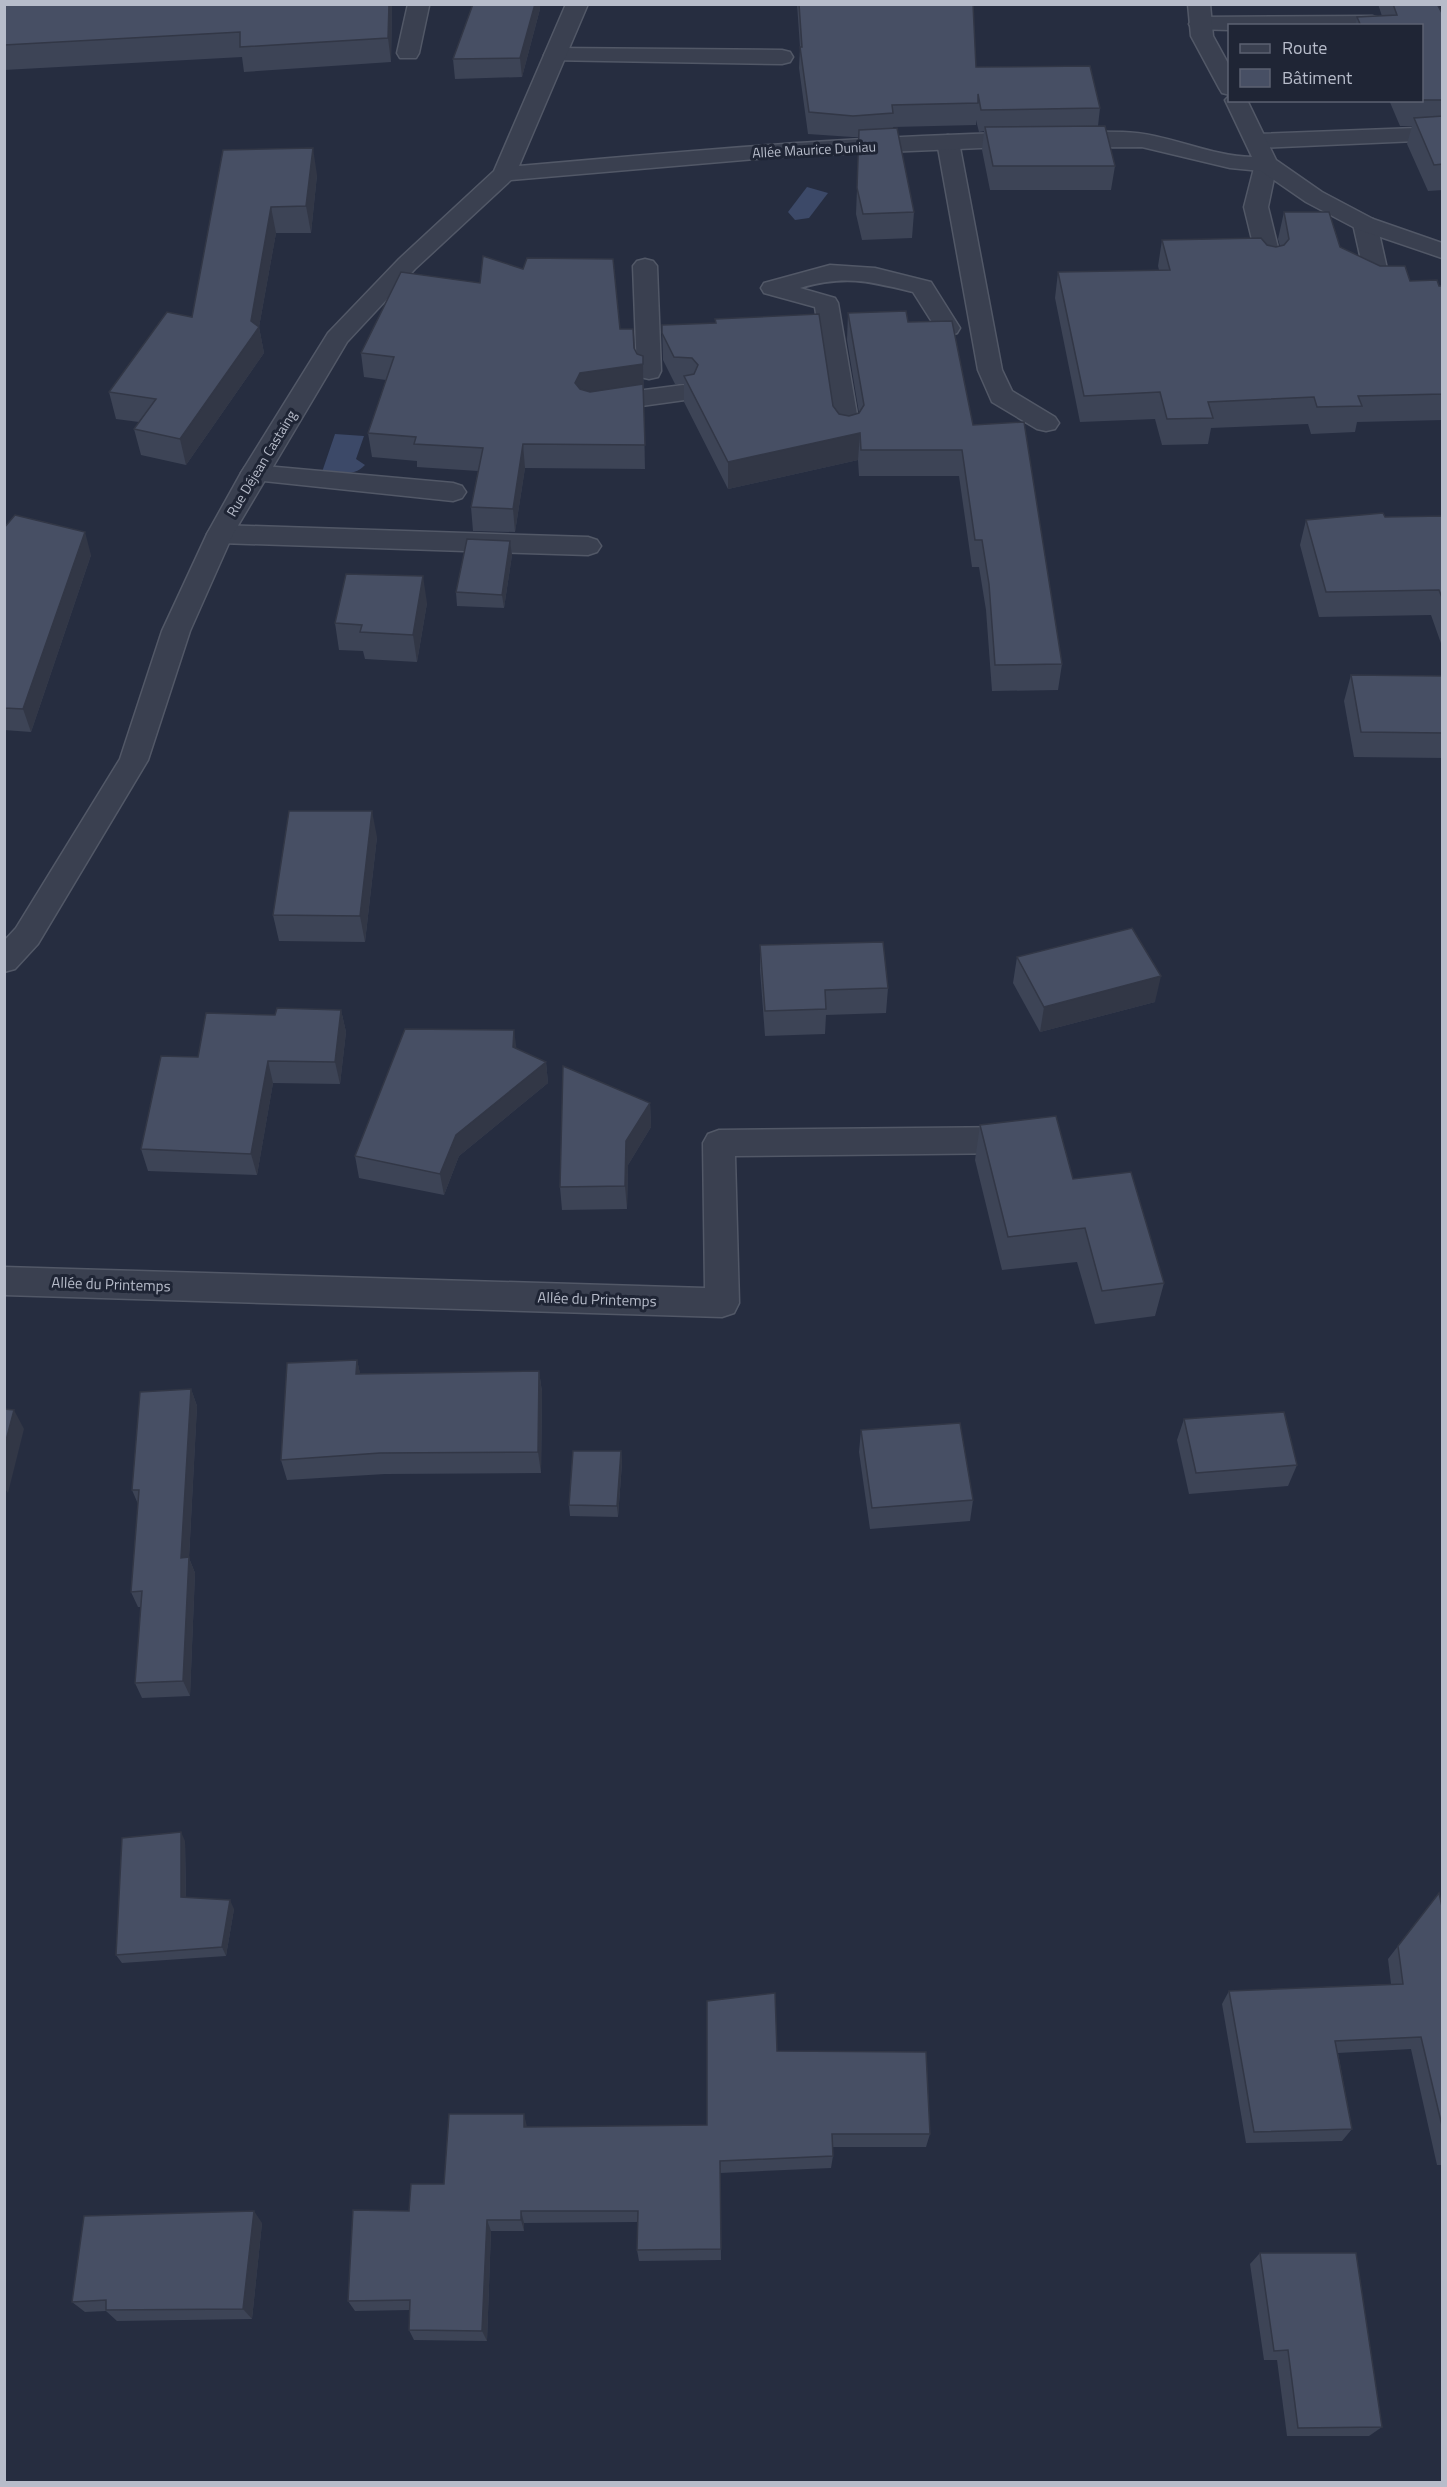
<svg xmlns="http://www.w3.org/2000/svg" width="1447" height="2487" viewBox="0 0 1447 2487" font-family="'Titillium Web',sans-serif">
  <rect width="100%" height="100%" fill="#262d40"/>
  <g fill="#3c4968">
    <polygon points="807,187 828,193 809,218 795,220 788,212"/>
    <path d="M335 434 364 436 356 459 365 465C354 477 338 473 322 472Z"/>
  </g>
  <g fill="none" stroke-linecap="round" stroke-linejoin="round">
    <g stroke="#525867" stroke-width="3">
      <g id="lane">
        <polygon points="408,4 429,6 419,53 416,58 400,58 397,53"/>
        <polygon points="1372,16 1380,18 1383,23 1381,26 1230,26 1230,30 1192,29 1189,24 1192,19 1200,17"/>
        <polygon points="555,48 782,50 790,52 793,57 790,62 782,64 547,60 544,55 547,50"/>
        <polygon points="1442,127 1442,139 1439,140 1257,148 1249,146 1246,141 1249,136 1257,134"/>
        <polygon points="948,135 956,137 959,142 1002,370 1012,391 1055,417 1059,423 1055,429 1046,431 1037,429 992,402 978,370 937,142 940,137"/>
        <polygon points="1266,157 1274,159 1277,164 1268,207 1282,264 1278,269 1270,271 1262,269 1258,264 1244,207 1255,164 1258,159"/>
        <polygon points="1365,217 1373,219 1377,224 1390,282 1387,287 1378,289 1369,287 1366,282 1353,224 1357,219"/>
        <polygon points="645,259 653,261 657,266 661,371 658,377 649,379 640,377 637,371 633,266 637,261"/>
        <path d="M830 265 875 268 931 282 960 328 957 333 948 336 939 333 913 292C868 281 845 275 800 288L835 298 838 303 860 432 856 438 847 440 838 438 834 432 815 307 764 293 761 288 764 283Z"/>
        <polygon points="683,385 692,387 696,393 692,399 598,412 589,410 585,404 589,398 598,396"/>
        <polygon points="254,465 453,483 462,486 466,492 462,498 453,501 245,479 241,473 245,467"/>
        <polygon points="220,525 588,537 597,540 601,546 597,552 588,555 220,543 211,540 207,534 211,528"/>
      </g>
    </g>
    <g stroke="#525867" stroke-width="3">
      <g id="street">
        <path d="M566 4H588L519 166C720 148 921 130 1123 132 1167 133 1208 156 1252 157L1225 100 1230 95V100H1247L1276 160 1322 192 1373 219 1442 243V258L1357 229 1306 202 1261 171 1230 168 1142 147 981 148 791 156 511 180 415 269 347 342 233 534 190 631 148 760 38 944 15 969 4 972V941L16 928 120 759 162 631 207 534 241 473 328 333 399 259 494 171Z"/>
        <polygon points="1188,4 1210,4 1213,36 1230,67 1230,95 1222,93 1219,88 1191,36"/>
        <polygon points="1021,1127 1032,1131 1037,1140 1032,1149 1021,1153 735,1156 739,1303 734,1313 722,1317 4,1295 4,1267 705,1288 703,1143 708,1134 719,1130"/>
      </g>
    </g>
    <use href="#lane" fill="#3a4050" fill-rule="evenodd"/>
    <use href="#street" fill="#3a4050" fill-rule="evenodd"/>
  </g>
  <g fill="#3d4456">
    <polygon points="4,4 392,4 391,62 244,72 242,57 4,70"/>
    <polygon points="797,4 973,4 976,67 1100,108 1098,126 1115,166 1111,190 990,190 982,150 984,131 979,132 976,120 976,125 893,127 914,212 912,238 862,240 856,214 859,137 852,137 808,134 799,68 800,47"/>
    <polygon points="1378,4 1437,4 1443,15 1443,190 1428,191 1407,144 1412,126 1400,126 1389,100 1422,100 1422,26 1355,26 1357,17 1382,16"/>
    <polygon points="540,9 522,77 455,79 453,59"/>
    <polygon points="223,150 317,175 311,233 276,233 259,327 264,353 186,465 141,455 134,429 139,422 116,419 109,392 192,317"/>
    <polygon points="1284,212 1340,247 1410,281 1443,286 1443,420 1357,422 1355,432 1311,434 1308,424 1211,428 1208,444 1162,445 1155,419 1080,422 1055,298 1058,272 1159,270 1158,266 1162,240 1267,245 1276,247 1280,246 1278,239"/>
    <polygon points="848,313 908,322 973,425 1062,664 1058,690 992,691 986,610 979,567 972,567 959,476 859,476 858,460 728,489 684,402 684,384 675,384 663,360 662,325 833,406 839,414 849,416 859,413 847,340"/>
    <polygon points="620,329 634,348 637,354 643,356 645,469 525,468 515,532 473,531 471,507 478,471 417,467 417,461 372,457 368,433 386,380 364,377 361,353"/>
    <polygon points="1443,516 1443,649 1431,615 1319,617 1300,545 1306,520"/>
    <polygon points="4,528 91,555 31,732 4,730"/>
    <polygon points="510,541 512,555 504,608 457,606 456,592"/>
    <polygon points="427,603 417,662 365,659 363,651 339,650 335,623"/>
    <polygon points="1351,675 1443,676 1443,758 1354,757 1344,701"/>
    <polygon points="377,837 365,942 279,941 273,915"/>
    <polygon points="760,945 888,988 886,1013 826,1015 825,1034 765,1036 760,970"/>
    <polygon points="1017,957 1155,1002 1040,1032 1013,983"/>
    <polygon points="341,1010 346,1032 340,1084 273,1083 257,1175 148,1171 141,1149 198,1057 275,1015"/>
    <polygon points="517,1049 546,1062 548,1083 459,1156 444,1195 359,1178 355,1156"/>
    <polygon points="650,1103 651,1127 628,1165 627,1209 562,1210 560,1187"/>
    <polygon points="980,1125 1073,1179 1164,1283 1155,1316 1095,1324 1077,1262 1002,1270 975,1160"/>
    <polygon points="357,1360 360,1374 539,1371 542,1392 541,1473 385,1474 287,1480 281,1460"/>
    <polygon points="191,1389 197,1406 189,1558 195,1573 190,1696 142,1698 135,1683 141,1607 138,1607 131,1592 138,1504 132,1490"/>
    <polygon points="1184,1419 1297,1465 1288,1486 1189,1494 1177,1440"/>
    <polygon points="861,1430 973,1500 970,1521 870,1529 859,1452"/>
    <polygon points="621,1451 622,1463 618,1517 570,1516 569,1505"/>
    <polygon points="185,1841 186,1897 234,1909 226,1956 122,1963 116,1955"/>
    <polygon points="1443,1911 1443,2165 1437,2165 1411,2049 1338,2053 1352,2129 1342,2141 1246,2143 1222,2004 1229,1991 1391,1984 1388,1959 1398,1946"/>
    <polygon points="777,2051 930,2134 926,2147 832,2147 833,2156 831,2168 720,2173 721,2260 639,2261 637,2250 638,2222 524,2223 524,2231 491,2231 487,2341 414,2340 409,2330 410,2310 355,2311 348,2301 409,2211 444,2184 527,2127 707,2125"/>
    <polygon points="262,2223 252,2319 117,2321 106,2311 85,2312 72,2302"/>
    <polygon points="1260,2253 1382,2427 1369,2436 1287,2436 1277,2360 1264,2360 1250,2264"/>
  </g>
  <g fill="#323746">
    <polygon points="389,4 392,4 391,62 388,38"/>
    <polygon points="535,4 540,4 540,9 522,77 520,58"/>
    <polygon points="313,148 317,175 311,233 306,206"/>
    <polygon points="271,207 276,233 259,327 264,353 186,465 180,439 251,321"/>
    <polygon points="643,364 645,469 643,388 582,397 575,383 580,373"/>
    <polygon points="860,433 858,460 728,489 728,462"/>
    <polygon points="523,444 525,468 515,532 513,509"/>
    <polygon points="85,532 91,555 31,732 23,709"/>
    <polygon points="510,541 512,555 504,608 502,595"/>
    <polygon points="423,576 427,603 417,662 413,635"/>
    <polygon points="372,811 377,837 365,942 360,916"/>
    <polygon points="1161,976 1155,1002 1040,1032 1044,1007"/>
    <polygon points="341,1010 346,1032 340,1084 335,1062"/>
    <polygon points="514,1030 517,1052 513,1047"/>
    <polygon points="268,1061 273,1083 257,1175 251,1154"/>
    <polygon points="546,1062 548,1083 459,1156 444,1195 440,1174 456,1135"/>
    <polygon points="650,1103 651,1127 628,1165 627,1209 625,1186 626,1141"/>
    <polygon points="357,1360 362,1381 356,1374"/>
    <polygon points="539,1371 542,1392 541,1473 538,1452"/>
    <polygon points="191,1389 197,1406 189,1558 195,1573 190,1696 183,1681 181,1558"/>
    <polygon points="14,1410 24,1429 8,1493 4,1487 4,1448"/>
    <polygon points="621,1451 622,1463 618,1517 617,1506"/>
    <polygon points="181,1832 185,1841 186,1906 181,1897"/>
    <polygon points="230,1900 234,1909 226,1956 222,1947"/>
    <polygon points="524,2114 527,2127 524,2127"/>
    <polygon points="254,2211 262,2223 252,2319 243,2309"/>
    <polygon points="521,2211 524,2223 524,2231 521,2220"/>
    <polygon points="487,2220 491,2231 487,2341 482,2331"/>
  </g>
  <g fill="#474f64" stroke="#323746" stroke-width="1.5">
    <polygon points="4,4 389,4 388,38 240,47 240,32 4,45"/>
    <polygon points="473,4 535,4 520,58 453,59"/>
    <polygon points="799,4 973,4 976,67 1090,66 1100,108 981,110 978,94 978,103 892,105 893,113 853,116 809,112 800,47 802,47"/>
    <polygon points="1393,4 1437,4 1443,15 1443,100 1422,100 1422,26 1361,26 1357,17 1397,15"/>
    <polygon points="1443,116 1443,164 1434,165 1414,118"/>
    <polygon points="1105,126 1115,166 993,166 985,127"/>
    <polygon points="897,128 914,212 863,214 857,188 859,130"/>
    <polygon points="313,148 306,206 271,207 251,321 259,327 180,439 134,429 156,399 109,392 167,312 192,317 223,150"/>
    <polygon points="1284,212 1329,212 1340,247 1380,266 1405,266 1410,281 1437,280 1439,286 1443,286 1443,394 1358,396 1362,406 1317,407 1314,397 1208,402 1213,418 1167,419 1160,392 1084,396 1058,272 1170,270 1162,240 1261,238 1267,245 1276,247 1284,245 1289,239"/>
    <polygon points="483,256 523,269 527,258 613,259 620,329 633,329 634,348 637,354 643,356 643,364 580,373 575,383 580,389 590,392 643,384 645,445 523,444 513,509 471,507 483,448 414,444 416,437 368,433 394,357 361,353 401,272 480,283"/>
    <polygon points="906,311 908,322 952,321 973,425 1024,422 1062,664 995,665 989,584 982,540 975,540 962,450 861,450 860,433 728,462 684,376 694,374 698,365 692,358 674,357 662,333 662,325 716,323 715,319 819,314 833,406 839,414 849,416 859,413 864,405 848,313"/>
    <polygon points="1383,513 1385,517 1443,516 1443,600 1439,590 1326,592 1306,520"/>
    <polygon points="15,515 85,532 23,709 4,708 4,528"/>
    <polygon points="467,539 510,541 502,595 456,592"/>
    <polygon points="346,574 423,576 413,635 360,632 362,625 335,623"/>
    <polygon points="1351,675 1443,676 1443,733 1361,732"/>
    <polygon points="289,811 372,811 360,916 273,915"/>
    <polygon points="1132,928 1161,976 1044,1007 1017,957"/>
    <polygon points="883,942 888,988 825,990 826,1009 765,1011 760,945"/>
    <polygon points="277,1008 341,1010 335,1062 268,1061 251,1154 141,1149 161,1056 198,1057 206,1013 275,1015"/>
    <polygon points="405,1029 514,1030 513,1047 546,1062 456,1135 440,1174 355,1156"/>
    <polygon points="563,1066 650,1103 626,1141 625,1186 560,1187"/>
    <polygon points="1056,1116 1073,1179 1131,1172 1164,1283 1102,1291 1085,1228 1008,1237 980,1125"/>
    <polygon points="357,1360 356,1374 539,1371 538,1452 380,1453 281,1460 287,1363"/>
    <polygon points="191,1389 181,1558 189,1557 183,1681 135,1683 142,1591 131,1592 139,1490 132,1490 140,1392"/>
    <polygon points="4,1409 14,1410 4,1448"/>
    <polygon points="1284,1412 1297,1465 1196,1473 1184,1419"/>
    <polygon points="960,1423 973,1500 872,1508 861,1430"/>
    <polygon points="573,1451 621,1451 617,1506 569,1505"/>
    <polygon points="181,1832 181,1897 230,1900 222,1947 116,1955 122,1838"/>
    <polygon points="1439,1893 1443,1911 1443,2130 1421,2037 1335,2041 1352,2129 1254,2132 1229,1991 1403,1984 1398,1946"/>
    <polygon points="775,1993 777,2051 926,2052 930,2134 832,2134 833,2156 720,2161 721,2249 637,2250 638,2211 521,2211 521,2220 487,2220 482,2331 409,2330 410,2300 348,2301 353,2210 409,2211 411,2184 444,2184 449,2114 524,2114 524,2127 707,2125 707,2001"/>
    <polygon points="254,2211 243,2309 106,2310 106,2300 72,2302 84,2216"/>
    <polygon points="1260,2253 1356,2253 1382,2427 1298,2428 1288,2350 1274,2351"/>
  </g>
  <g text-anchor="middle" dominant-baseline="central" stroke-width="6" stroke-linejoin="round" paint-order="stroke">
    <g font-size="14" fill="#b7bcca" stroke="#1f2535">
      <text transform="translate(814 149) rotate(-3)">Allée Maurice Duniau</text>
      <text transform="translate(261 463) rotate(-59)">Rue Déjean Castaing</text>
    </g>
    <g font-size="15" fill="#b7bcca" stroke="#1f2535">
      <text transform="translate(111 1284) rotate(2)">Allée du Printemps</text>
      <text transform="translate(597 1299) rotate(2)">Allée du Printemps</text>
    </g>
  </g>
  <rect width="1447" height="2487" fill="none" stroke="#b7bcca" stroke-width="12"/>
  <rect x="1228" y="24" width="195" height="78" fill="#1f2535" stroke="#5c6171" stroke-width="1.5"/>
  <rect x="1240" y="44" width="30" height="9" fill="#3a4050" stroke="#5c6171" stroke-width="1.5"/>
  <text x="1282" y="54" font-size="18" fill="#b7bcca">Route</text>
  <rect x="1240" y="69" width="30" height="18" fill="#474f64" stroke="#5c6171" stroke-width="1.5"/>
  <text x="1282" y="84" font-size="18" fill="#b7bcca">Bâtiment</text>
</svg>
